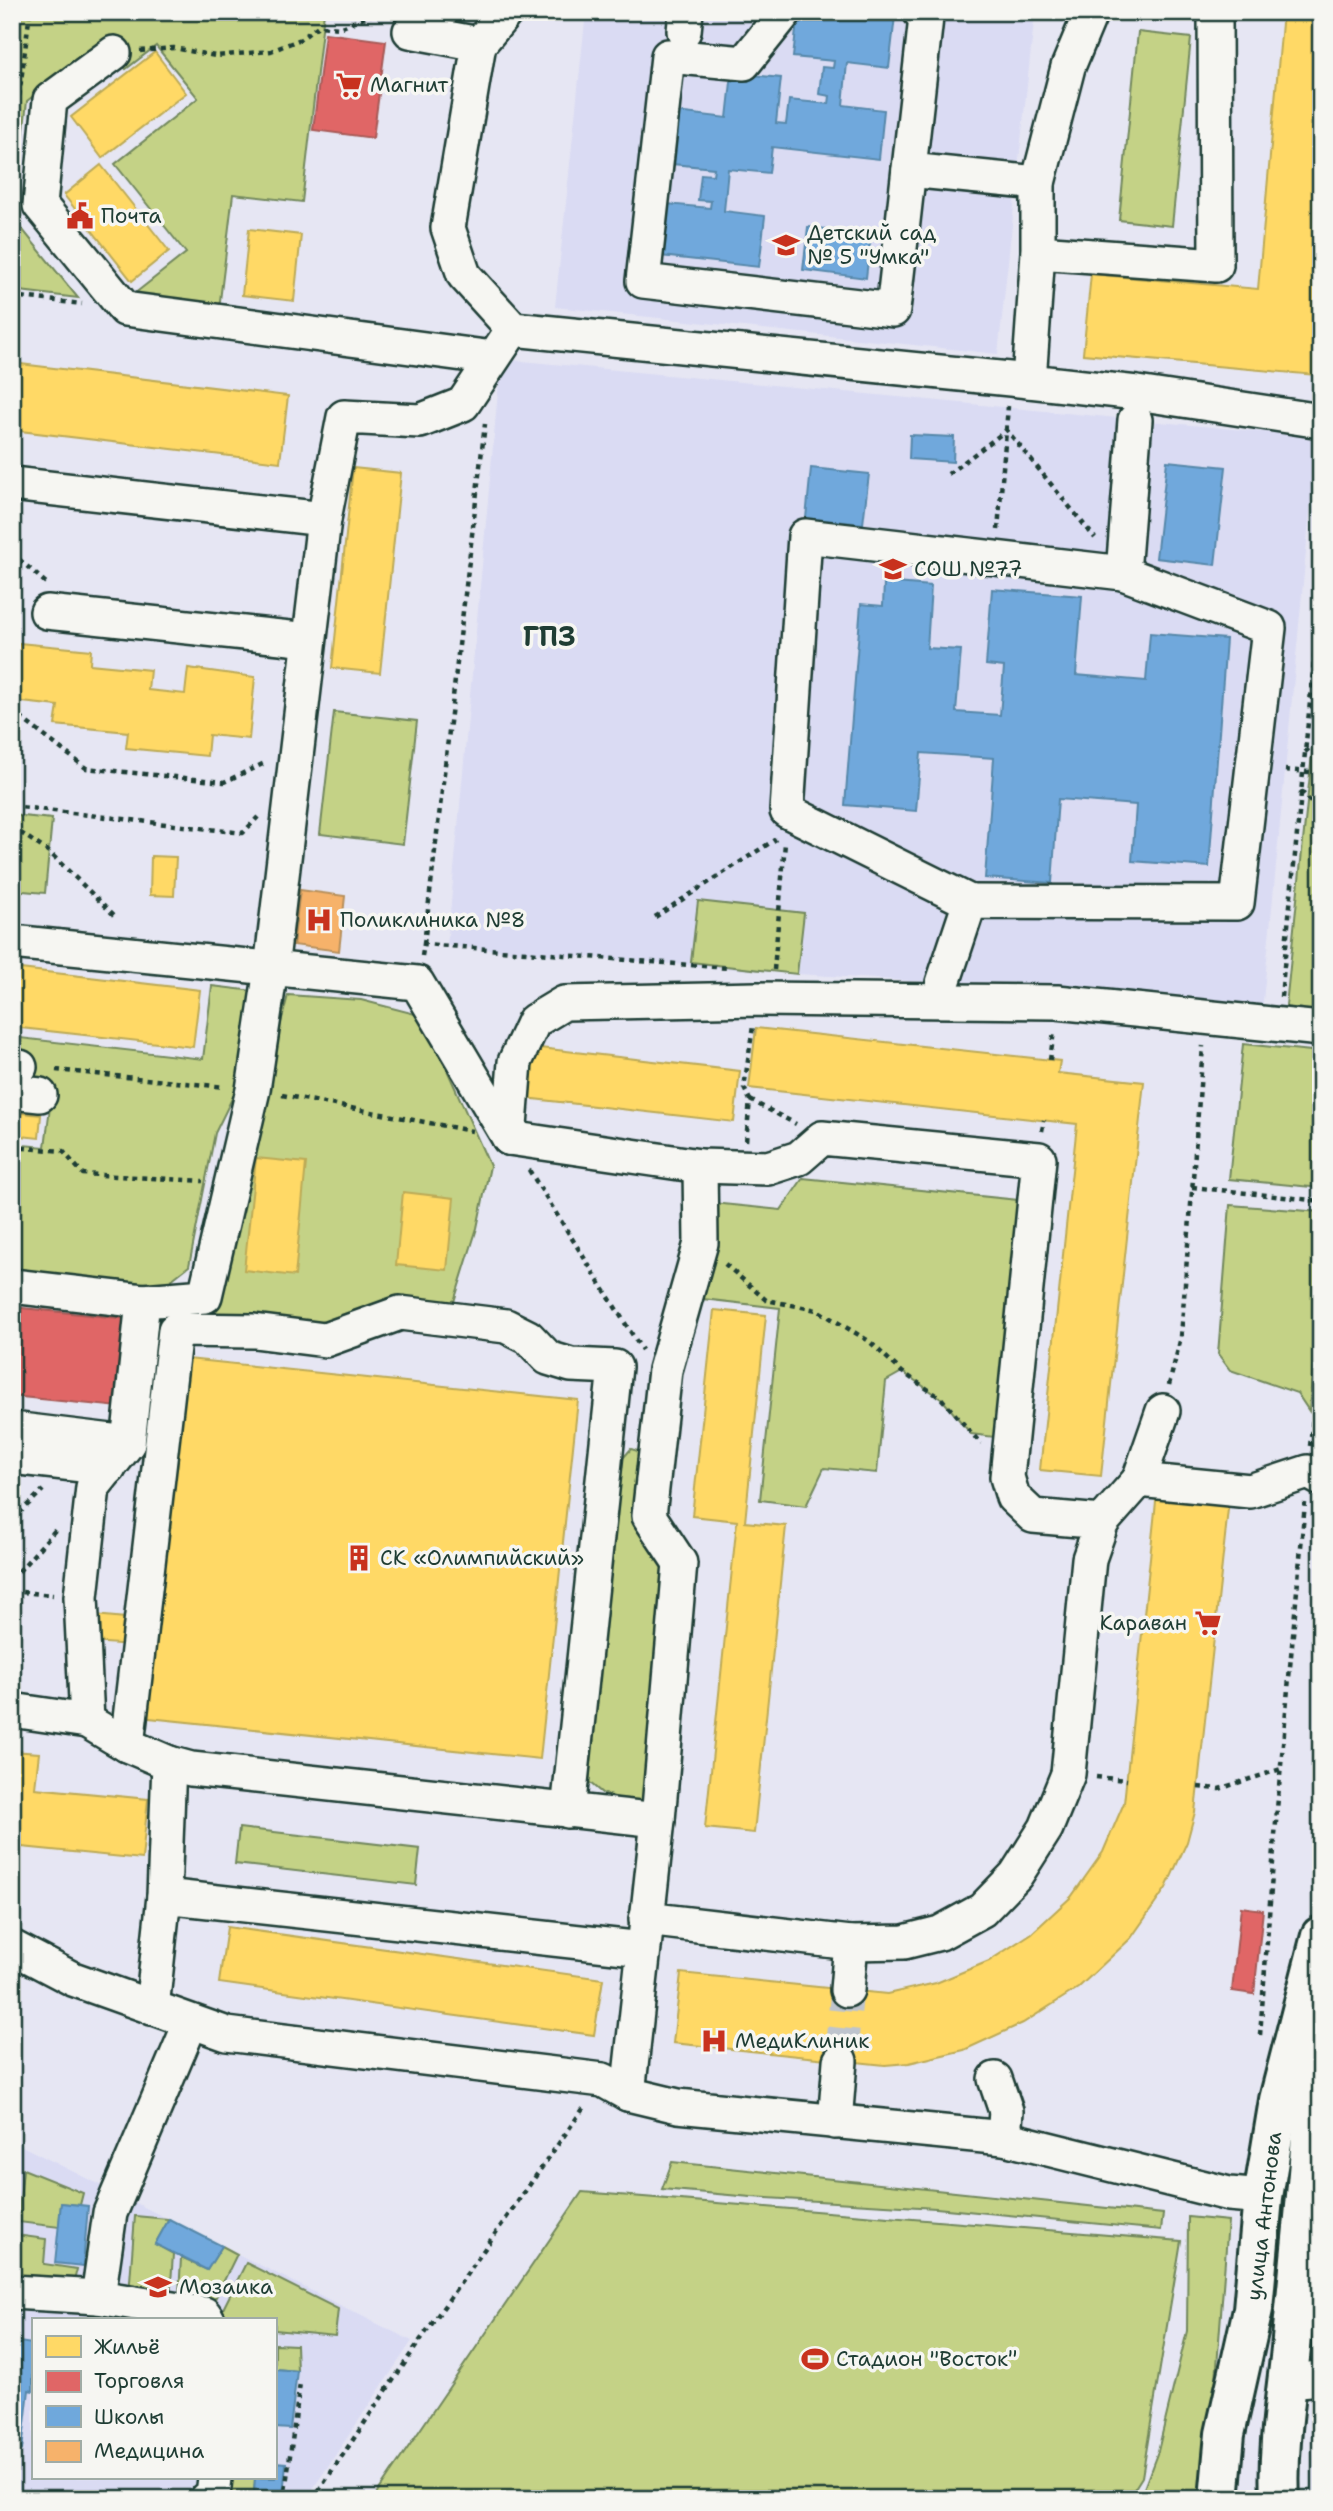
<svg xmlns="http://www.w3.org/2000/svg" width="1333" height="2511" viewBox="0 0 1333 2511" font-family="'Shantell Sans',sans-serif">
  <rect width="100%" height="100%" fill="#e6e6f3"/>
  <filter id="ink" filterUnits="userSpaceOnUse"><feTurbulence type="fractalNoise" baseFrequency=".0143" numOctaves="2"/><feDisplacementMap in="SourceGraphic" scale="14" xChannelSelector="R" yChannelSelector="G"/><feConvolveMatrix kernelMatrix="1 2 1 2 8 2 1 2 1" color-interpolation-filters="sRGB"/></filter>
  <g filter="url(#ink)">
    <g fill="#dadbf3" fill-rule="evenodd">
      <polygon points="586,12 1035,12 998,354 555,307"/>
      <polygon points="501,359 1317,437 1262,1012 943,983 797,974 447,946"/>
      <path d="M12 2141 412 2341 306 2499H12ZM33 2320H275V2478H33Z"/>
    </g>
    <g fill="#c4d286" stroke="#72885d" stroke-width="2">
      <polygon points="12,12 324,12 302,202 233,194 219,309 129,298 186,253 115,164 198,98 156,46 126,69 103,40 27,101 14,219 78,298 12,290"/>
      <polygon points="1138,32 1191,38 1172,226 1119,220"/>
      <polygon points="1321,668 1321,1018 1285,1015"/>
      <polygon points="334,712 417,721 403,844 320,834"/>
      <polygon points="12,815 52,819 45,893 12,890"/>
      <polygon points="698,901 804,913 797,974 691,962"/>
      <polygon points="212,986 254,991 244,1074 215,1133 189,1266 157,1291 12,1275 12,1144 45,1147 53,1083 12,1078 12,1037 203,1059"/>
      <polygon points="288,995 361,1000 423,1016 490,1166 477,1228 451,1311 324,1333 207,1324 247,1150 259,1109"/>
      <polygon points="1243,1044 1321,1052 1321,1188 1229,1179"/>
      <polygon points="803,1178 1018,1200 994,1437 971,1434 941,1398 902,1372 886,1381 877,1473 824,1468 806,1506 760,1500 780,1308 703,1299 713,1203 781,1210"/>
      <polygon points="1230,1205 1321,1212 1321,1271 1309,1411 1297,1393 1230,1370 1218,1354"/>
      <polygon points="631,1449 641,1452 667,1561 643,1806 602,1793 589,1782 613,1501 623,1458"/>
      <polygon points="239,1828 420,1849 416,1885 235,1864"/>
      <polygon points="672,2162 1163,2214 1161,2230 936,2208 751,2197 662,2189"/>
      <polygon points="23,2169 83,2193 80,2205 61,2203 59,2227 18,2222"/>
      <polygon points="582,2192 1181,2241 1142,2477 1128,2499 373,2499"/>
      <polygon points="135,2216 169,2219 155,2244 173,2254 170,2298 129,2294"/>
      <polygon points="1188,2217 1228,2221 1207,2499 1140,2499 1158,2451 1187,2331"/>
      <polygon points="16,2235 46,2239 44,2264 77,2269 73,2285 12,2279"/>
      <polygon points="222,2246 237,2254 215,2299 179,2295 181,2258 207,2270"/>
      <polygon points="246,2263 338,2309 335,2336 275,2330 275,2320 228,2320 222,2311"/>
      <polygon points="275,2344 296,2345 297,2371 275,2369"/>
      <polygon points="229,2478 255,2478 254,2492 276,2494 276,2499 226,2499"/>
    </g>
    <g fill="#ffd966" stroke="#bcaa57" stroke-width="2">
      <polygon points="1283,12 1321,12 1321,318 1316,375 1083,354 1091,274 1258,289"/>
      <polygon points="155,52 186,93 102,158 71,117"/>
      <polygon points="101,165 169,251 132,281 64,195"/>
      <polygon points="249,229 301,235 294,301 242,295"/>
      <polygon points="12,363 288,396 280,462 12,430"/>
      <polygon points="353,468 401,473 380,673 332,668"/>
      <polygon points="19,643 91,650 90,664 150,670 148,690 185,694 188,668 255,677 249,739 209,735 207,756 126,748 128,732 55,725 58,706 13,701"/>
      <polygon points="151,856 176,857 174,896 150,895"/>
      <polygon points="12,968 200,990 193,1047 12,1027"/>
      <polygon points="756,1028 1060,1061 1058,1073 1144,1082 1101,1476 1040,1470 1077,1124 749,1088"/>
      <polygon points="531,1047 740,1071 734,1122 525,1098"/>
      <polygon points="12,1112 41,1115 39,1138 12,1135"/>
      <polygon points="256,1158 306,1163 295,1276 244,1270"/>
      <polygon points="403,1192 454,1198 447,1270 396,1265"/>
      <polygon points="714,1310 766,1315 745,1522 786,1526 754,1833 705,1828 737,1521 692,1516"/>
      <polygon points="178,1358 578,1400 540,1759 140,1717"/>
      <polygon points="1157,1492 1229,1500 1195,1812 1187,1842 1166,1888 1131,1938 1078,1988 1023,2023 964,2050 909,2063 885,2065 673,2043 681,1973 887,1994 936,1983 989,1961 1032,1933 1071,1897 1103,1852 1124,1803"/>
      <polygon points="95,1615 135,1619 132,1645 92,1642"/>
      <polygon points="12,1751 39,1753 35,1788 148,1799 142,1859 12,1846"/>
      <polygon points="227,1927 603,1979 594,2035 219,1983"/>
    </g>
    <g fill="#e06666" stroke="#a65a57" stroke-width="2">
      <polygon points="325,33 386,41 373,138 313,130"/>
      <polygon points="12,1307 129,1319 119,1407 12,1396"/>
      <polygon points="1241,1907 1263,1910 1254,1994 1232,1991"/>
    </g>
    <g fill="#6fa8dc" stroke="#5788aa" stroke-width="2">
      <polygon points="798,12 862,12 895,16 889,68 847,63 843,105 884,110 879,159 772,147 769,173 728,169 724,211 765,216 759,267 661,256 667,204 710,208 711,201 698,200 701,174 713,175 714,168 672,164 677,112 727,118 732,73 781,78 776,123 786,124 789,100 829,104 830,96 819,94 822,67 833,68 834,61 793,57"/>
      <polygon points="808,227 871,234 866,278 803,270"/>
      <polygon points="910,435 954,437 953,462 909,459"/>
      <polygon points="1167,461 1226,467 1215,565 1156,558"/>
      <polygon points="811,468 869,474 863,524 806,518"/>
      <polygon points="884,582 931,586 927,648 961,650 956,712 1000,715 1004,667 986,665 992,589 1082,596 1076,675 1146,681 1150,633 1226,639 1209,867 1132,861 1136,805 1058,799 1052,883 985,878 994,758 921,753 916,811 845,805 861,604 883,606"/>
      <polygon points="61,2203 88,2206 83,2266 55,2263"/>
      <polygon points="169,2219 222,2246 207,2270 155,2244"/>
      <polygon points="12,2341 33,2344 33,2391 29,2390 22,2450 12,2449"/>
      <polygon points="275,2369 297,2371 290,2429 275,2428"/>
      <polygon points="275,2462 286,2463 283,2495 254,2492 255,2478 275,2478"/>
    </g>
    <polygon fill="#f6b26b" stroke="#b68f5a" stroke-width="2" points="300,890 345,896 339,951 293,945"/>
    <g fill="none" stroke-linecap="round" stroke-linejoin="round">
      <polyline stroke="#bec4cd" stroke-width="33" stroke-dasharray="33 17" stroke-linecap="butt" points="840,2061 847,1990"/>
      <g stroke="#1f3d34" stroke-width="38">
        <g id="minor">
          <polyline points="785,12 744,63 668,56 643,281 893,310 926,18 920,12"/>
          <polyline points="410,31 479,44 448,228 464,275 513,329 1029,381 1137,393 1321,421"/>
          <polyline points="684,31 686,12"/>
          <polyline points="479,44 506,12"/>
          <polyline points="114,53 50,100 40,205 125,309 493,358"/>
          <polyline points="909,170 1038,183"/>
          <polyline points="1038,252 1038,183 1068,67 1091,12"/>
          <polyline points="1029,381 1038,252 1216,265 1215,12"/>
          <polyline points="12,484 324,519"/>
          <polyline points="47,612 309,640"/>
          <polyline points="970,902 787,811 805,536 1123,573"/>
          <polyline points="12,942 417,983 509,1138"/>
          <polyline points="941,1000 943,983 970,902 1237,903 1269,628 1123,573 1135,420"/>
          <polyline points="12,1066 20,1067"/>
          <polyline points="12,1092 40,1095"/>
          <polyline points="509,1138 700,1166 768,1168 799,1158 822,1138 1039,1159 1007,1477 1013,1497 1033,1516 1102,1522 1139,1480 1250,1491 1308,1472 1321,1479"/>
          <polyline points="509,1138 515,1062 534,1021 564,1003 757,999 1057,1002 1321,1029"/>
          <polyline points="12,1286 143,1301"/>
          <polyline points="12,1429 128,1443"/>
          <polyline points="12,1457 109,1468"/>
          <polyline points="1139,1480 1163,1411"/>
          <polyline points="12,1710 87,1721"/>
          <polyline points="127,1745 175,1330 254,1331 325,1340 400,1313 506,1326 528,1337 548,1358 571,1365 615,1367 568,1811"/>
          <polyline points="169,1763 191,1769 658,1820"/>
          <polyline points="164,1896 169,1763 127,1745 87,1721 81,1597 93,1487 128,1443 143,1301 205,1296 253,1090 271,969 324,519 344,417 420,421 463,404 513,329"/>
          <polyline points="646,1919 851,1943 904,1942 940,1933 982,1910 1016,1875 1046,1828 1068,1774 1089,1559 1102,1522"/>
          <polyline points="12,1947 73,1979 227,2034 603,2080 628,2094 678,2106 1004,2138 1229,2194 1263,2197"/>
          <polyline points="847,1990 851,1943"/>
          <polyline points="152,2008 164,1896 643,1949"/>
          <polyline points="995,2079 1006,2111 1004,2138"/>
          <polyline points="628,2094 658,1820 680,1563 649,1516 665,1370 701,1243 700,1166"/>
          <polyline points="835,2122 840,2061"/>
          <polyline points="12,2292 98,2297 204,2314 208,2320"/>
          <polyline points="98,2297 110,2213 191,2022"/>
          <polyline points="1288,2381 1321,2378"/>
          <polyline points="207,2499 213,2495 215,2478"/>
        </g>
      </g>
      <g stroke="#1f3d34" stroke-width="44">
        <g id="major">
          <polyline points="1219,2499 1225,2434 1253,2309 1263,2197 1279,2100 1321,1936"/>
          <path d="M1280 2499C1277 2446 1287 2391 1292 2339 1303 2228 1315 2119 1318 2008"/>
        </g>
      </g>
      <g stroke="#1f3d34" stroke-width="4.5" stroke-dasharray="5 5" stroke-linecap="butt">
        <polyline points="140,51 174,48 215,56 271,51 301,39 318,26 340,28 375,13 390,13"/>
        <polyline points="19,96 30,12"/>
        <polyline points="12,146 16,115"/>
        <polyline points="12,296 82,304"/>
        <polyline points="1005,428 1095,538"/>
        <polyline points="948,474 1004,432"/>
        <polyline points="998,530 1008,406"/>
        <polyline points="12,553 46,583"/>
        <polyline points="12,633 14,611 19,611"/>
        <polyline points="12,711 86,768 224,782 267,762"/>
        <polyline points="1305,752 1321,739"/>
        <polyline points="1285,770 1321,773"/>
        <polyline points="1301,791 1321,814"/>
        <polyline points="12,806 243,833 258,817"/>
        <polyline points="12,827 49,852 116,917"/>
        <polyline points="655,917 776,839"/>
        <polyline points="424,944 485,424"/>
        <polyline points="422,956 424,944 728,968"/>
        <polyline points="774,970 785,843"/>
        <polyline points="1281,997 1321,590"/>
        <polyline points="1050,1060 1054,1031"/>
        <polyline points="56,1070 224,1087"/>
        <polyline points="282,1095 472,1131"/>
        <polyline points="750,1100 796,1124"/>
        <polyline points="1042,1131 1044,1120"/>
        <polyline points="746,1141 750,1100 744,1088 753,1026"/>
        <polyline points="12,1147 63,1151 83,1174 203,1181"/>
        <polyline points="529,1170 642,1350"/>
        <polyline points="1192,1187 1321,1201"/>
        <polyline points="725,1264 766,1300 817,1310 869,1341 902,1372 941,1398 981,1444"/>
        <polyline points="1169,1385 1181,1337 1203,1046"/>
        <polyline points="1310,1446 1321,1343"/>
        <polyline points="12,1520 43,1490"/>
        <polyline points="12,1579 58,1527"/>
        <polyline points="12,1591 53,1595"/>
        <polyline points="1096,1777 1127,1780"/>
        <polyline points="1198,1787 1219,1789 1281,1769"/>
        <polyline points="1260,2035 1277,1809 1305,1503"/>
        <polyline points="12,2215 14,2202"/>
        <polyline points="284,2499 300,2383"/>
        <polyline points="313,2499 419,2342 585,2106"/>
      </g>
      <use href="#minor" stroke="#f6f6f2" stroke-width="33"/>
      <use href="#major" stroke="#f6f6f2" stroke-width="38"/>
    </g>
  </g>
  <defs>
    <g id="supermarket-bare" transform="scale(2.1)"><path d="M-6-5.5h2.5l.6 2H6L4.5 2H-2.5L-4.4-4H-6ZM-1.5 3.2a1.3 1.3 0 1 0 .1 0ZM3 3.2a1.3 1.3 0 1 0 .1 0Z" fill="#c8321e" stroke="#f6f6f2" stroke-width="2.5" paint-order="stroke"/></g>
    <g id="civic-bare" transform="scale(2.1)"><path d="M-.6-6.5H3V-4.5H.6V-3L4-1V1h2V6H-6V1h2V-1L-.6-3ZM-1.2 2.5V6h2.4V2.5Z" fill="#c8321e" stroke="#f6f6f2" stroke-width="2.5" paint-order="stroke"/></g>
    <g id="school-bare" transform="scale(2.1)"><path d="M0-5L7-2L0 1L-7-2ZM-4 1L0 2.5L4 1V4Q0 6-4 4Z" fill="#c8321e" stroke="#f6f6f2" stroke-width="2.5" paint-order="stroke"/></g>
    <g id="hospital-bare" transform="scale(2.1)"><path d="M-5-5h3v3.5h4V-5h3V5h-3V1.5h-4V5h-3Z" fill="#c8321e" stroke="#f6f6f2" stroke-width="2.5" paint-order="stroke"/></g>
    <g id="building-bare" transform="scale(2.1)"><path d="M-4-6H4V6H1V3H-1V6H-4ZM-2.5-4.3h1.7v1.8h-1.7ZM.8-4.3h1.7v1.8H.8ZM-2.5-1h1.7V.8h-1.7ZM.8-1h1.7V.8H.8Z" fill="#c8321e" stroke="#f6f6f2" stroke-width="2.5" paint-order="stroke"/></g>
    <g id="stadium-bare" transform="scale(2.1)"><path d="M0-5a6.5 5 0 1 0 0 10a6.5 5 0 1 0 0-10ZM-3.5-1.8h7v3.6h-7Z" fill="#c8321e" stroke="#f6f6f2" stroke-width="2.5" paint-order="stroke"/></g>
  </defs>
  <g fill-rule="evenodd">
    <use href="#supermarket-bare" x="349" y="85"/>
    <use href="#civic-bare" x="80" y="216"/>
    <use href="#school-bare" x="786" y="245"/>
    <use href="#school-bare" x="893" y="569"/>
    <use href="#hospital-bare" x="319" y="920"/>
    <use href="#building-bare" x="359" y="1558"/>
    <use href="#supermarket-bare" x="1208" y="1623"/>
    <use href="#hospital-bare" x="714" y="2041"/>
    <use href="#school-bare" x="158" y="2287"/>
    <use href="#stadium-bare" x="815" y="2359"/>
  </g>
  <g text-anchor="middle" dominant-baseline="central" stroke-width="7" stroke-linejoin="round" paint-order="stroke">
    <g font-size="21" fill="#1f3d34" stroke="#f6f6f2" text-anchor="start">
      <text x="370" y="85">Магнит</text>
      <text x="101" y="216">Почта</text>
      <text x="807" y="233">Детский сад<tspan x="807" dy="24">№ 5 "Умка"</tspan></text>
      <text x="914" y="569">СОШ №77</text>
      <text x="340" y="920">Поликлиника №8</text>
      <text x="380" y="1558">СК «Олимпийский»</text>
      <text x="1187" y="1623" text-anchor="end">Караван</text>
      <text x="735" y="2041">МедиКлиник</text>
      <text x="179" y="2287">Мозаика</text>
      <text x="836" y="2359">Стадион "Восток"</text>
    </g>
    <g font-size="21" fill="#1f3d34" stroke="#f6f6f2">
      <text transform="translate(1264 2216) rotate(-83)">улица Антонова</text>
    </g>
    <g font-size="28" font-weight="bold" fill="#1f3d34" stroke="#f6f6f2">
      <text x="549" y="636">ГПЗ</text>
    </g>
  </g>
  <rect width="1333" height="2511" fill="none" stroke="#f6f6f2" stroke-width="42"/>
  <rect x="21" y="21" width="1291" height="2469" fill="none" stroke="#1f3d34" stroke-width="2.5" filter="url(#ink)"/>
  <rect x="32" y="2318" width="245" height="161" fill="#f6f6f2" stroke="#a0aca6" stroke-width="2"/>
  <rect x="46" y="2336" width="35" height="21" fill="#ffd966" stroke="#a0aca6" stroke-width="2"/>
  <text x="94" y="2354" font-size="21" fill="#1f3d34">Жильё</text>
  <rect x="46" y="2371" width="35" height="21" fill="#e06666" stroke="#a0aca6" stroke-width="2"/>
  <text x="94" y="2388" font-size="21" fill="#1f3d34">Торговля</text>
  <rect x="46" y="2406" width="35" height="21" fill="#6fa8dc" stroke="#a0aca6" stroke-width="2"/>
  <text x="94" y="2424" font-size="21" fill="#1f3d34">Школы</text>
  <rect x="46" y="2441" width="35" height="21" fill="#f6b26b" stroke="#a0aca6" stroke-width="2"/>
  <text x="94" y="2458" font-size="21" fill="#1f3d34">Медицина</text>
</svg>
